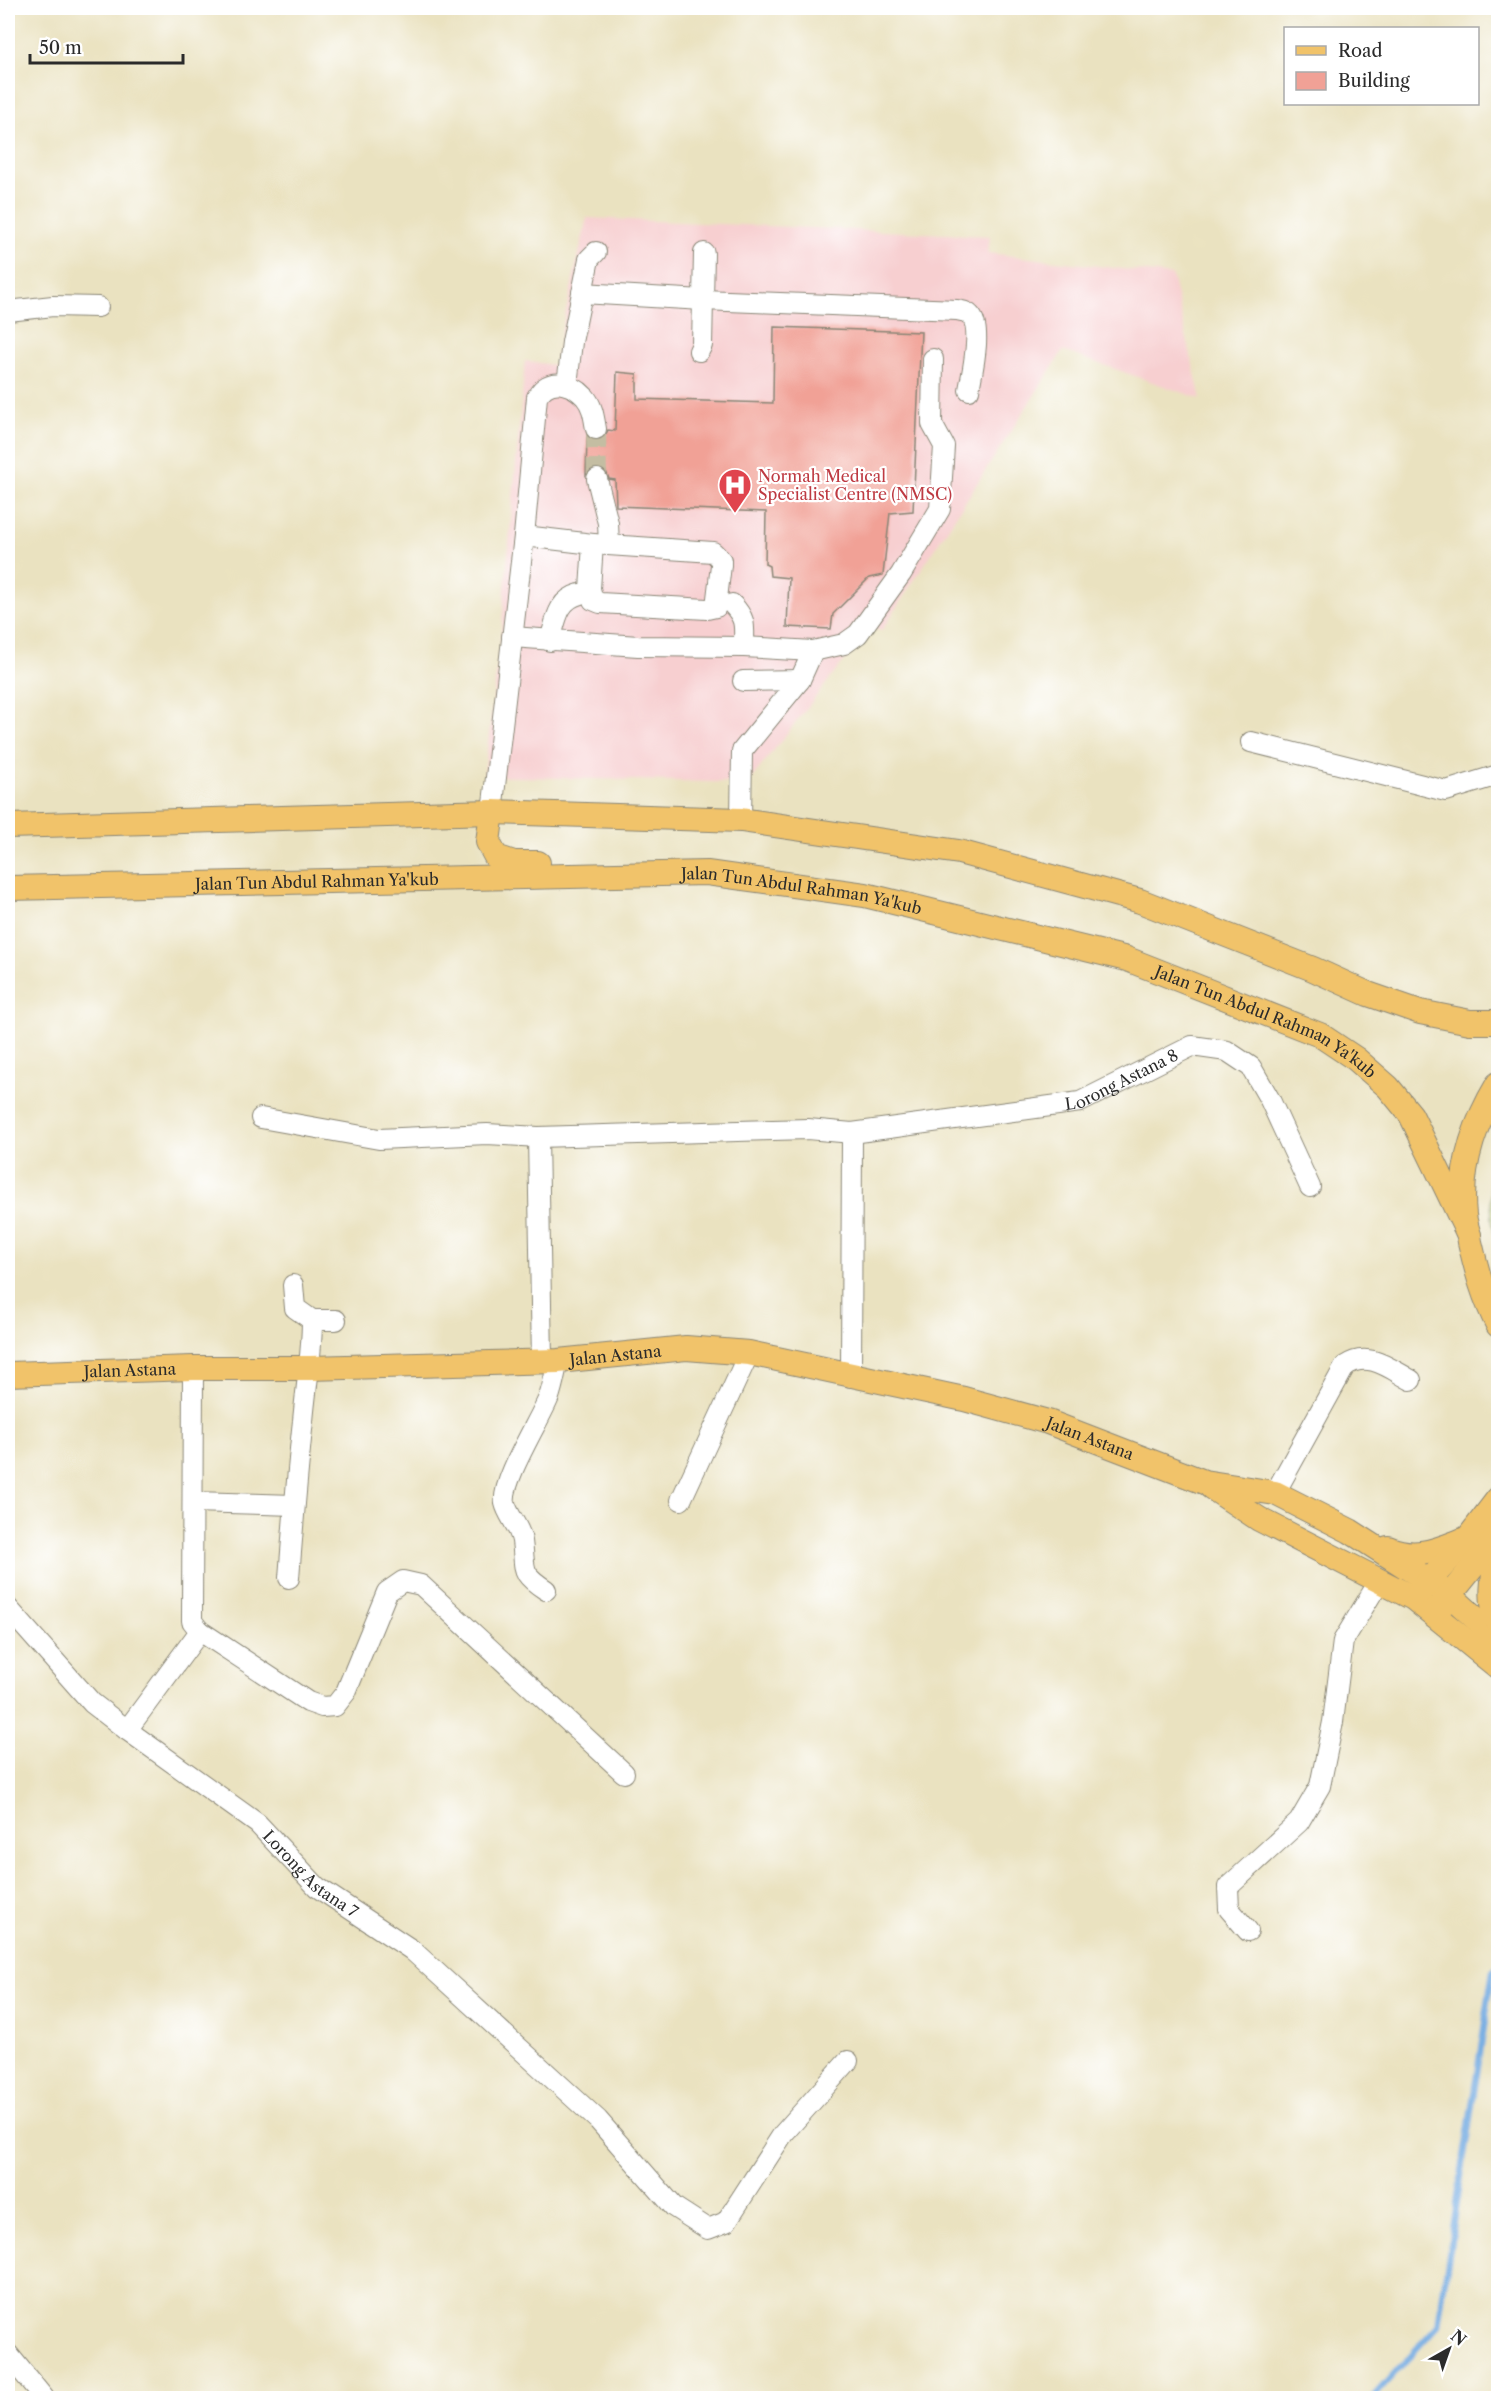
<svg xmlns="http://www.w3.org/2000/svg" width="1506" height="2406" viewBox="0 0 1506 2406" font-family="'Libre Caslon Text',serif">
  <rect width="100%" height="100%" fill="#fff"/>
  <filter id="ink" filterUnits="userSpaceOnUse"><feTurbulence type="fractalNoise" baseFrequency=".0167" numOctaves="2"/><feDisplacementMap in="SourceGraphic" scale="12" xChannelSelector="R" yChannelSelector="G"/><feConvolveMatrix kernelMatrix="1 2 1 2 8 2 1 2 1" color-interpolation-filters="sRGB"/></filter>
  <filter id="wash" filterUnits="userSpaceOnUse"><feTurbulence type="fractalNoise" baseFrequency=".008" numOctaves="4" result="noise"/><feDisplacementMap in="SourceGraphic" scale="24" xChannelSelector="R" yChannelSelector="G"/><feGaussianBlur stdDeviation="1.35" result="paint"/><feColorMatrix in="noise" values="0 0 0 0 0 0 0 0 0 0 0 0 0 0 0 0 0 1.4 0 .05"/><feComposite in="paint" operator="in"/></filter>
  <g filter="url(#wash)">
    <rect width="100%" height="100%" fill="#eae2c0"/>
    <polygon fill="#f7cfd0" points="587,218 990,236 988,253 1172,275 1201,399 1063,351 882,630 870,628 748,783 484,776 501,634 525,361 554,365"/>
    <polygon fill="#c3d376" stroke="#777f50" stroke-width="1.5" points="1498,1149 1498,1252 1492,1220 1490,1179"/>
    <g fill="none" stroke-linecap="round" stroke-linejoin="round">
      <polyline stroke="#72aae1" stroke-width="6" points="1372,2398 1438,2325 1493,1970 1498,1966"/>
    </g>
    <g id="blocks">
      <polygon fill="#f1a196" points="774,327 921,332 913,511 890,513 883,575 869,578 833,614 831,629 787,627 789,578 770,576 769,566 765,564 766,512 616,506 615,480 609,479 606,471 600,467 594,468 586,475 587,437 599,441 604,438 608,430 615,431 617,372 637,374 637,399 773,403"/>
    </g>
  </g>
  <g filter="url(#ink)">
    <use href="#blocks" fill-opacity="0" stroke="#8a8676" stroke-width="1.5"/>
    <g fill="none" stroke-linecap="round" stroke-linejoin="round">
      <polyline stroke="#c4bda2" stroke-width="20" stroke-dasharray="20 10" stroke-linecap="butt" points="596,429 597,479"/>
      <g stroke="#8a8676" stroke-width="22">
        <g id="minor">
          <path d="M582 293 703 300 957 310C961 311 967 311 970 315 983 327 972 373 969 390"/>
          <polyline points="8,311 53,306 98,307"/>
          <polyline points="699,351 702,345 704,253"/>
          <polyline points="567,385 572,342 589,259 596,252"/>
          <polyline points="597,479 608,523 609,545"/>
          <polyline points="524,536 593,544"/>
          <polygon points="593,544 713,552 721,560 721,565 716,607 707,609 600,603 593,600 590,589"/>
          <path d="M732 604C747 620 744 626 744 647"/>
          <polyline points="512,637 638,646 744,647 813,651 844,644 858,634 901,574 940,509 944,446 932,424 933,359"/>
          <path d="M550 641C556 621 557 600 580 594"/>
          <polyline points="743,681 800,680"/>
          <polyline points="1251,742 1446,791 1498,775"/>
          <path d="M492 812 524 536 537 397C548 376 571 382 585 397 593 406 594 418 596 429"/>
          <polyline points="741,820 742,751 800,680 813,651"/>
          <path id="s1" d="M261 1118 379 1139 487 1134 538 1137 808 1129 852 1133 1080 1102 1192 1046 1227 1051 1251 1067 1270 1100 1310 1187"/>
          <polyline points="538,1137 542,1360"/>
          <polyline points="312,1320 336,1320"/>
          <polyline points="851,1377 852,1133"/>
          <path d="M1275 1493 1345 1366C1368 1350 1389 1368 1411 1380"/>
          <polyline points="681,1500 749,1353"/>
          <polyline points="193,1502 294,1505"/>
          <path d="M289 1578C293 1526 297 1473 303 1421 306 1387 312 1354 312 1320L295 1308 293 1285"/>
          <path d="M546 1590C519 1572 526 1571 522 1541 520 1527 508 1516 505 1503 501 1481 540 1420 549 1397 553 1386 555 1373 558 1361"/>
          <polyline points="8,1608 92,1703 127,1730 200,1631 192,1621 193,1368"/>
          <polyline points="200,1631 308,1702 322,1707 335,1706 346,1692 387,1592 403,1581 421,1585 624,1773"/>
          <path id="s2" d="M127 1730 258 1824 317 1887 412 1950 598 2120 674 2207 708 2229 726 2222 783 2134 848 2061"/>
          <polyline points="1248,1931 1229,1909 1228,1887 1299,1822 1320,1786 1333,1722 1343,1641 1380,1580"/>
          <polyline points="8,2354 44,2398"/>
        </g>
      </g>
      <g stroke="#8a8676" stroke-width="26">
        <g id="major">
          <polyline points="492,812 488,842 496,857 514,863 538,863"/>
          <polyline points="8,826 492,812 741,820 959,852 1140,901 1313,969 1368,994 1420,1012 1470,1022 1498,1022"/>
          <path id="s3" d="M8 888 707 873 865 895 1127 959 1320 1035 1356 1059 1388 1087 1411 1115 1469 1235"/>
          <path d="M1498 1084C1474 1124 1459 1168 1464 1215 1465 1224 1469 1233 1470 1242 1477 1272 1484 1298 1498 1325"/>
          <path id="s4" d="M8 1374 193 1368H310L558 1361 686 1348 749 1353 964 1399 1048 1422 1204 1482 1275 1493 1350 1531 1428 1581 1450 1595 1498 1639"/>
          <polyline points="1211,1487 1259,1519 1413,1598 1498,1667"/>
          <path d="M1388 1548C1415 1560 1437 1550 1463 1540"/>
          <path d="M1498 1557C1492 1579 1489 1600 1498 1623"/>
          <polyline points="1419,1592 1469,1537 1498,1499"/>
          <polyline points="1441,1606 1498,1536"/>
        </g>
      </g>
      <use href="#minor" stroke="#fff" stroke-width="20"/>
      <use href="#major" stroke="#f1c36a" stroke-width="24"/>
    </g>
  </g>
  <defs>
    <g id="hospital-pin" transform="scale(1.725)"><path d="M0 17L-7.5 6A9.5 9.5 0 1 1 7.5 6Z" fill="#e0444e" stroke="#fff"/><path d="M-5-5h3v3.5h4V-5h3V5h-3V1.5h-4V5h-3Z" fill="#fff"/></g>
  </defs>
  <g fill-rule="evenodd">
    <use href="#hospital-pin" x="735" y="485"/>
  </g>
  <g text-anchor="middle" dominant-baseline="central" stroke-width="4.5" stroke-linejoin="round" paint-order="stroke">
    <g font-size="16" fill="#be3a42" stroke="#fff" text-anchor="start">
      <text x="758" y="476">Normah Medical<tspan x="758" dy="18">Specialist Centre (NMSC)</tspan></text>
    </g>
    <g font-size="16" fill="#2b2b2b" stroke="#fff">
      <text stroke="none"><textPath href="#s3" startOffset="309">Jalan Tun Abdul Rahman Ya'kub</textPath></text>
      <text stroke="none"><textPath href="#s3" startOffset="795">Jalan Tun Abdul Rahman Ya'kub</textPath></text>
      <text stroke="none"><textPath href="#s3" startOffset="1281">Jalan Tun Abdul Rahman Ya'kub</textPath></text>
      <text stroke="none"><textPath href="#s1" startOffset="870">Lorong Astana 8</textPath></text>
      <text stroke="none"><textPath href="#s4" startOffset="608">Jalan Astana</textPath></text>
      <text stroke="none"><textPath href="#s4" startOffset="122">Jalan Astana</textPath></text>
      <text stroke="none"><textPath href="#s4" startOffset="1094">Jalan Astana</textPath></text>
      <text stroke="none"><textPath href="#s2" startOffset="234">Lorong Astana 7</textPath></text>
    </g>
  </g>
  <rect width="1506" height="2406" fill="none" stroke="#fff" stroke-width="30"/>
  <rect x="1284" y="27" width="195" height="78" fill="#ffffff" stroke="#aaaaaa" stroke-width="1.5"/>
  <rect x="1296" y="46" width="30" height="9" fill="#f1c36a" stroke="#aaaaaa" stroke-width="1.5"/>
  <text x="1338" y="57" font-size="18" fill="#2b2b2b">Road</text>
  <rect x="1296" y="72" width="30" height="18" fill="#f1a196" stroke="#aaaaaa" stroke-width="1.5"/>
  <text x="1338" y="87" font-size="18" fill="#2b2b2b">Building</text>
  <g transform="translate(1449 2349) rotate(40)" stroke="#ffffff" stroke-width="4.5" paint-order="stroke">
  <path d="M0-4.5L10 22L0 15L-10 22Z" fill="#2b2b2b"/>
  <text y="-9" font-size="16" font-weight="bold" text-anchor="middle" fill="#2b2b2b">N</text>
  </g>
  <path d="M30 54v9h153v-9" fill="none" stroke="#2b2b2b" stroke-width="3"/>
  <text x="39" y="54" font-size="18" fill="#2b2b2b" stroke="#ffffff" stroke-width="4.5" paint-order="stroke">50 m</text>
</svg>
